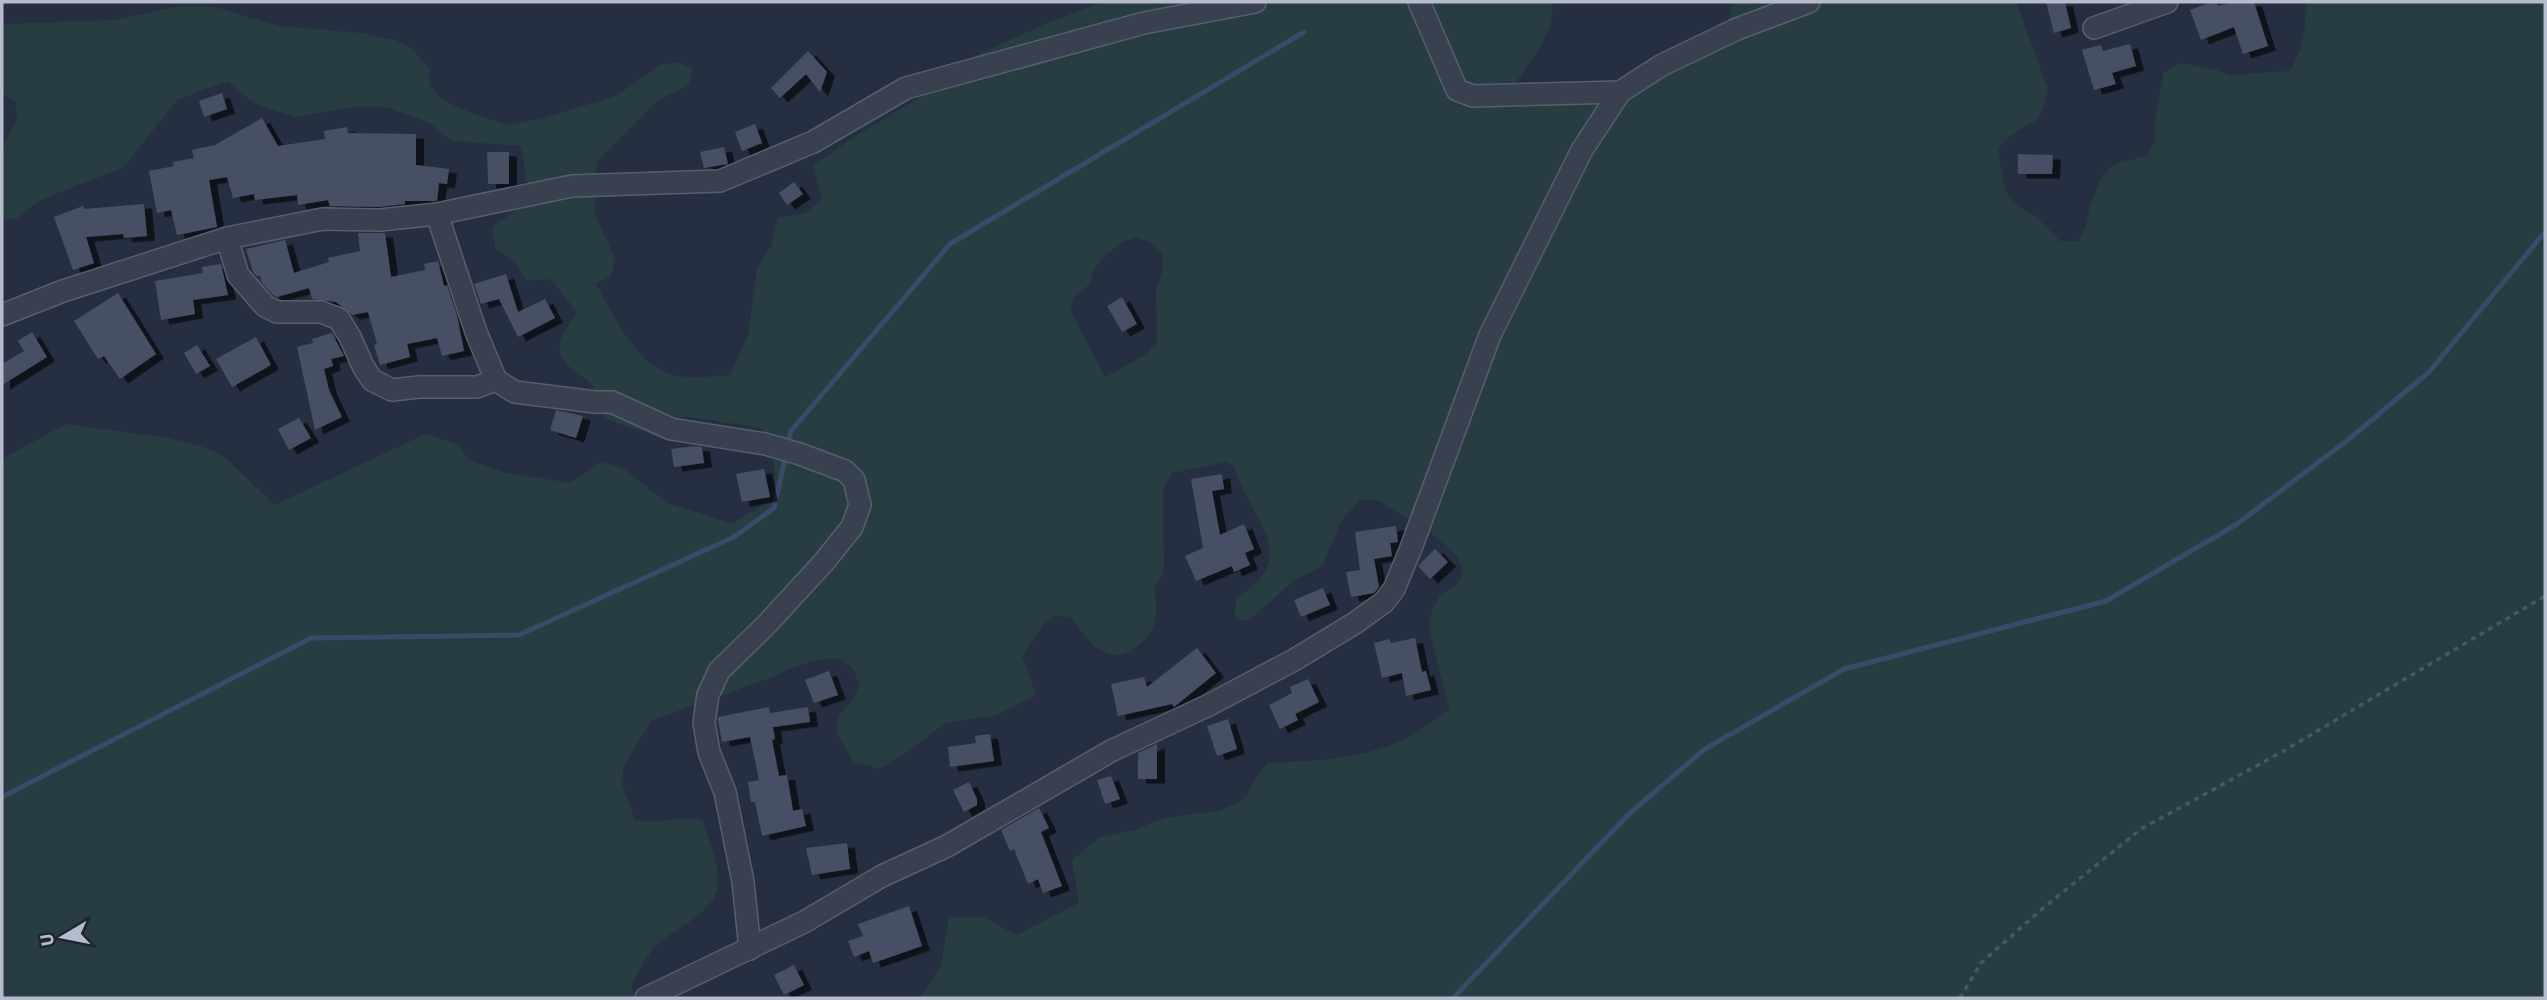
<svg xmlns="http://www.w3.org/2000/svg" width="2547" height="1000" viewBox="0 0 2547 1000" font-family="'Source Sans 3',sans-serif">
  <defs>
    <filter id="shadow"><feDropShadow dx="8" dy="4.5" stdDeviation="0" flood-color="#0009"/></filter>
  </defs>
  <rect width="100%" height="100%" fill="#252f41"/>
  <path fill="#273d42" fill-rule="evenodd" d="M1102 2H1552C1556 33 1529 62 1512 88L1528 105 1600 98 1728 23 1732 2H2016L2048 89 2045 104 2038 119 2010 136 1998 148 2003 180 2008 196 2021 208 2035 216 2060 241H2078L2086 226 2089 209 2102 176 2115 164 2147 156 2155 140 2154 124 2164 72 2180 63 2214 69 2230 75 2289 71C2307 46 2303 30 2307 2H2545V998H920L941 967 949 917 985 918 1017 935 1079 903 1072 860 1100 837 1134 830 1165 818 1217 811 1234 805 1247 795 1256 777 1268 763C1315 761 1366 759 1409 737 1423 729 1437 718 1450 709 1446 693 1427 632 1430 620 1431 613 1436 600 1441 595 1447 589 1457 587 1461 578 1473 551 1403 517 1384 504L1377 500H1360L1341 521 1323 564 1316 570 1293 581 1251 619 1243 621 1235 616 1236 598C1305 556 1249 520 1234 466L1226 462 1172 473 1163 489 1164 572 1154 587C1158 610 1159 626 1141 643 1119 665 1099 655 1082 632 1079 629 1076 622 1072 619 1068 617 1060 616 1056 615L1043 625 1022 656 1036 695 994 716 945 723 909 751 879 769 854 762 836 732 839 715 851 702 859 686 854 670 840 658C816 658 794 666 773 677L652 720 623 767 622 785 635 820C658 824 679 816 703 820 708 840 719 862 718 884 716 912 677 927 658 944 647 954 639 972 631 985L634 998H2V459L66 424 169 438 203 447 222 455 275 505 425 434 458 444 468 459 476 463 503 472 571 483 601 462 623 468 667 503 731 523 772 501C780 474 772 453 762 428L682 416 659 437 605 419C601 409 598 392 591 384 583 375 572 371 565 362 551 345 567 327 577 312L550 279 526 281 516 262 495 248 492 227 521 207 531 205 521 146 452 141 428 122 389 108 362 106 295 117 255 104 228 81 177 100 124 167 38 201 17 219 2 220V150L17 118 15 102 2 93V24L114 20 180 6 215 7 279 26 361 33 396 40 412 49 429 68 430 85 441 98 456 107 507 125 540 119 616 96 660 65 677 62 692 68 689 85 659 99 597 162 594 212 615 259 611 276 596 284C611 312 637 364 670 374 689 380 711 376 730 375L748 335 757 269 771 246 778 218 804 214 822 200 813 166 857 135 914 101 959 63 1043 25ZM1134 237 1150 242 1162 254V273L1156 290 1157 342 1145 355 1105 377 1070 310 1075 295 1089 285 1094 269 1105 256 1118 245Z"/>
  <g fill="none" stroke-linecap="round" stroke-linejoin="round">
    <g stroke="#3a4b6a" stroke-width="5">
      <polyline points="788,444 791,431 950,244 1304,32"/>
      <polyline points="2,797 311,638 519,635 734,537 774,508 786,454"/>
      <polyline points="1453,998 1630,813 1705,749 1844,669 2106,601 2237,524 2349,439 2429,372 2545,232"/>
    </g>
  </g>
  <g fill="#465065" filter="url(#shadow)">
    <polygon points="2046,2 2065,2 2071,28 2054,33"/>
    <polygon points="2212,2 2216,2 2218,6 2233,2 2254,2 2268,46 2243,54 2234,27 2201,40 2190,10"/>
    <polygon points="2130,44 2136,66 2112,73 2116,84 2094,90 2082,50 2101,45 2103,51"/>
    <polygon points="808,51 827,72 820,92 806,74 780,98 771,88"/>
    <polygon points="222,93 227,109 204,117 199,101"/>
    <polygon points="262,118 278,146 325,139 324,131 347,127 348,133 416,134 416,165 449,169 447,184 439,183 437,201 405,201 405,204 379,207 330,206 328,200 298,205 297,195 255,200 254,194 233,198 227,177 209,180 217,227 177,235 171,210 157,213 149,171 174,166 173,162 194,158 192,150 215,145"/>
    <polygon points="755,124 762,143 742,151 735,132"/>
    <polygon points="724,147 728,164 704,168 700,152"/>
    <polygon points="487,152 509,152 509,184 488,184"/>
    <polygon points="2018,154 2053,155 2052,174 2018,174"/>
    <polygon points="794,182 803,194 787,205 779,193"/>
    <polygon points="144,204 147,236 124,238 123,234 86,237 94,263 73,270 54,217 83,206 84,209"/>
    <polygon points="358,233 385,233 391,277 425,270 424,264 438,261 444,286 447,285 457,315 464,351 442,356 437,338 407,344 410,357 380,365 374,345 377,344 368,312 352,315 336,302 312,299 309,288 277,297 273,295 262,283 260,276 257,276 253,272 246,249 285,240 294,273 329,262 328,258 360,251"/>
    <polygon points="221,264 228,295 193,300 195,314 161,320 155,281 203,273 202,267"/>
    <polygon points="506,274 518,312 545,299 555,318 518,337 499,299 481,304 474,284"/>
    <polygon points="118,293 156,354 120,379 104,356 98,359 74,321"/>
    <polygon points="1122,297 1137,324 1122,332 1107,306"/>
    <polygon points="32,332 47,357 2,385 2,364 24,351 18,341"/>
    <polygon points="332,333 344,356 331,359 333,366 324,369 329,390 342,417 315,430 297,347 313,343 312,339"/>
    <polygon points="256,337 271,365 232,387 216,359"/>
    <polygon points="197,345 210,366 196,374 184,353"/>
    <polygon points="556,410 583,416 576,438 550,430"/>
    <polygon points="299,418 311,438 289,450 278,429"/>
    <polygon points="694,446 702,447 704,463 674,467 671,449"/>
    <polygon points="764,469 770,497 742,502 736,474"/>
    <polygon points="1222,474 1224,489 1212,491 1220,535 1244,524 1254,549 1245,553 1250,565 1234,572 1232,566 1196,581 1185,556 1203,548 1191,479"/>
    <polygon points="1396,526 1398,542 1390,543 1392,556 1374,559 1379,587 1374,593 1351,597 1346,572 1360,570 1355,532"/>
    <polygon points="1435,549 1448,562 1430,579 1418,566"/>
    <polygon points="1323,588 1330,605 1301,617 1294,600"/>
    <polygon points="1415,638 1422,672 1426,671 1431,690 1406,696 1402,673 1382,678 1374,643 1390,639 1391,643"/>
    <polygon points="1197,648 1216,673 1174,707 1172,704 1118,716 1111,684 1144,677 1147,687"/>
    <polygon points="829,671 838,695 814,703 805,680"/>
    <polygon points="1308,679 1319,702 1295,714 1298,720 1280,729 1269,705 1292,693 1290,687"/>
    <polygon points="769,707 770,713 808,707 810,722 773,727 775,739 772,740 779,776 787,775 793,811 802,809 806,826 762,836 755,802 751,802 748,782 759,780 750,737 722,742 718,721 718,717"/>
    <polygon points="1228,719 1237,749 1217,756 1207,726"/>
    <polygon points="990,734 994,761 950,767 948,747 976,743 975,736"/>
    <polygon points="1157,744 1157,779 1138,779 1138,753"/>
    <polygon points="1111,776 1120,799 1105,804 1097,780"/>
    <polygon points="969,782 977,799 977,805 964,812 953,790"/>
    <polygon points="1039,808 1049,828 1041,832 1062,886 1043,893 1038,879 1028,884 1014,849 1010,851 1001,830"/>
    <polygon points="847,843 850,869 812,875 806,848"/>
    <polygon points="909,906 922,946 873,963 869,951 854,957 848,941 863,936 858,924"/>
    <polygon points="794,965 804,985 784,995 774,975"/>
  </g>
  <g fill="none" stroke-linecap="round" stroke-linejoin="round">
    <g stroke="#575f6e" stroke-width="24">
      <g id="minor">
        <polyline points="1419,2 1457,90 1473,96 1620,92"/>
        <polyline points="2094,28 2167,2"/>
        <polyline points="437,214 476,332 496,380"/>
        <polyline points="227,238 238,275 265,306 277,312 321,312 339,319 350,337 363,366 372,380 392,390 419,387 477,387 496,380 515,392 595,402 612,402 671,429 765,444 800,454 845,471 854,480 860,505 852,527 824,562 768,623 719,671 708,695 704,723 709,752 725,792 743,882 750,949"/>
        <polyline points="2,315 63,291 227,238 323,219 380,220 437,214 572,186 720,181 813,142 906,88 1144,23 1255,2"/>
        <polyline points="646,998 804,922 882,876 947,846 1111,751 1211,704 1294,660 1355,623 1384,602 1394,589 1411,548 1490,335 1582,150 1620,92 1662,65 1737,29 1809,2"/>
      </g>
    </g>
    <polyline stroke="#455a5f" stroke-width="3.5" stroke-dasharray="5 5" stroke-linecap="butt" points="1960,998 1981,963 2042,909 2141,829 2280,753 2545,596"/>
    <use href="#minor" stroke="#394151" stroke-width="21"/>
  </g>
  <rect width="2547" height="1000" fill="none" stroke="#b6bccb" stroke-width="7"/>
  <g transform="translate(63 937) rotate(260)" stroke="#1e2636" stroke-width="5" paint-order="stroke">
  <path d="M0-5L12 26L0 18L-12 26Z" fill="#b6bccb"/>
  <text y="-10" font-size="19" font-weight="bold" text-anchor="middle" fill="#b6bccb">U</text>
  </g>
</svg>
